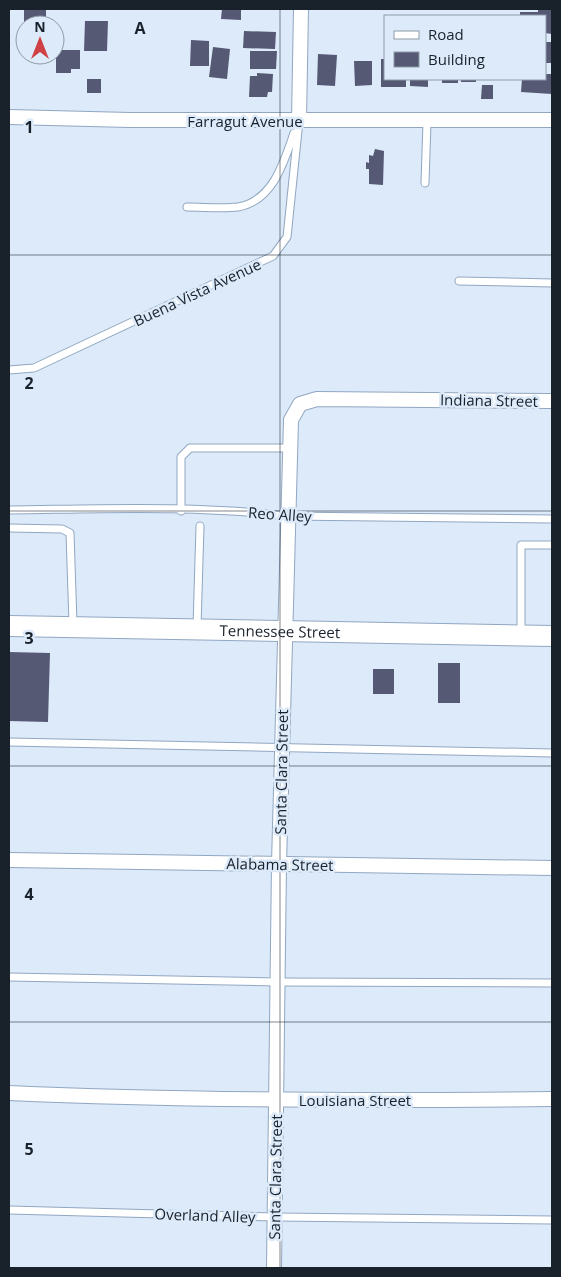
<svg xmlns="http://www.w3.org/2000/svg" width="561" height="1277" viewBox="0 0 561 1277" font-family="'Open Sans',sans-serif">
  <rect width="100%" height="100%" fill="#dceafa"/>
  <g fill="#555974">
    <rect x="24" y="9" width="22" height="16"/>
    <polygon points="222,9 241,9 241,20 221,19"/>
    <polygon points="538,9 552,9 552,34 545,33 545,16 520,16 520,12 538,12"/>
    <polygon points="85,21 108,21 107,51 84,51"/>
    <polygon points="244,31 276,32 275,49 243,48"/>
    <polygon points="191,40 209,41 209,66 190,66"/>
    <rect x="545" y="42" width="7" height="21"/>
    <polygon points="213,47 230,49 227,79 209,77"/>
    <polygon points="56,50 80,50 80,69 71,69 71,73 56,73"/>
    <polygon points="250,51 277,51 276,69 250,69"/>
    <polygon points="318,54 337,55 335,86 317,85"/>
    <polygon points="381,59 385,59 385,79 406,79 406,87 381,87"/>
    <polygon points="354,61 372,61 372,85 355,86"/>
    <polygon points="257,73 273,74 272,92 268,92 267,97 249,97 250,76 257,76"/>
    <polygon points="545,74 552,74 552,94 521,92 522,79 545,79"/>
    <rect x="87" y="79" width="14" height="14"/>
    <polygon points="410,79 428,79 428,87 410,86"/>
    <rect x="442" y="79" width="16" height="4"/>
    <rect x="461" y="79" width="15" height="3"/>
    <polygon points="482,85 493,85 493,99 481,99"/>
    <polygon points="375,149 384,151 383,185 369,184 369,169 366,169 366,162 369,163 369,155 373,156"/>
    <polygon points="9,652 50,653 48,722 9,721"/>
    <rect x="438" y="663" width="22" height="40"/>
    <rect x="373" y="669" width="21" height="25"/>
  </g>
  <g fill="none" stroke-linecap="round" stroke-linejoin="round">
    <g stroke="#91a7c0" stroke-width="9">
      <g id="service">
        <polyline points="425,183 427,122"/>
        <path d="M187 207C203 207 222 209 238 207 273 201 284 162 294 133"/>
        <polyline points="459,281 552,283"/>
        <polyline points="9,370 34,368 273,256 287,237 299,121"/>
        <path d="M9 510C101 509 196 505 287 516L552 519"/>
        <polyline points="181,511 181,457 190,448 290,448"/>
        <polyline points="9,528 62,529 70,533 73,624"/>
        <polyline points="197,627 200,526"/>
        <polyline points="521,633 521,545 552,545"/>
        <polyline points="9,742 552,753"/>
        <polyline points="9,977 277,982 552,983"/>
        <polyline points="9,1210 275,1217 552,1220"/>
      </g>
    </g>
    <g stroke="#91a7c0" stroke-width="16">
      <g id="minor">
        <polyline points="9,117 130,120 552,120"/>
        <polyline points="299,121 301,9"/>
        <polyline points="9,860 552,868"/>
        <path d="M9 1093C190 1101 371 1101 552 1099"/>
        <polyline points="274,1268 279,864 291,420 300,404 317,399 552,401"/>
      </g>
    </g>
    <g stroke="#91a7c0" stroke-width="22">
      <g id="secondary">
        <path id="s1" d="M9 626 552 636"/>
      </g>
    </g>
    <use href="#service" stroke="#fff" stroke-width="7"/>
    <use href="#minor" stroke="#fff" stroke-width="14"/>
    <use href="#secondary" stroke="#fff" stroke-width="20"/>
  </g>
  <path fill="none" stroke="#19212b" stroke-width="1" stroke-opacity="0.55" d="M280 9V1268M9 255H552M9 511H552M9 766H552M9 1022H552"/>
  <g text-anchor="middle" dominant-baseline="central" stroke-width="5" stroke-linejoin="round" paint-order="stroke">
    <g font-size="15" fill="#19212b" stroke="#dceafa">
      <text x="245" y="121">Farragut Avenue</text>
      <text transform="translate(197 292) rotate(-25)">Buena Vista Avenue</text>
      <text transform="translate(489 400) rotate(1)">Indiana Street</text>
      <text transform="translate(280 514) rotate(4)">Reo Alley</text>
      <text stroke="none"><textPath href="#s1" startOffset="271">Tennessee Street</textPath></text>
      <text transform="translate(281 772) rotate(-89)">Santa Clara Street</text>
      <text transform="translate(280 864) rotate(1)">Alabama Street</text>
      <text x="355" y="1100">Louisiana Street</text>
      <text transform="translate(275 1177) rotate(-89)">Santa Clara Street</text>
      <text transform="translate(205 1215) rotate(2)">Overland Alley</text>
    </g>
  </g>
  <g font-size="16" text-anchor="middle" font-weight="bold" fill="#19212b" stroke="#dceafa" stroke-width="5" stroke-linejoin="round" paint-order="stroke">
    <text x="140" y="34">A</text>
    <text x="29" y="133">1</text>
    <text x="29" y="389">2</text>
    <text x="29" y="644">3</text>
    <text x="29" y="900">4</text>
    <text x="29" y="1155">5</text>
  </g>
  <rect width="561" height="1277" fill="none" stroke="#19212b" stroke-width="20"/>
  <rect x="384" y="15" width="162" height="65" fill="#dceafa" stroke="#8e9aa7"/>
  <rect x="394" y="31" width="25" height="8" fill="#ffffff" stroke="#8e9aa7"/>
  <text x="428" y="40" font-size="15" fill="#19212b">Road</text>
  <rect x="394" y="52" width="25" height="15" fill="#555974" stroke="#8e9aa7"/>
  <text x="428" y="65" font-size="15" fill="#19212b">Building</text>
  <g transform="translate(40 40)"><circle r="24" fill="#dceafa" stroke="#8e9aa7"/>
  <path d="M0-4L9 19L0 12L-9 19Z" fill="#d04145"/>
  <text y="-8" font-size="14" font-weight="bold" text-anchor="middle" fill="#19212b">N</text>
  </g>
</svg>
